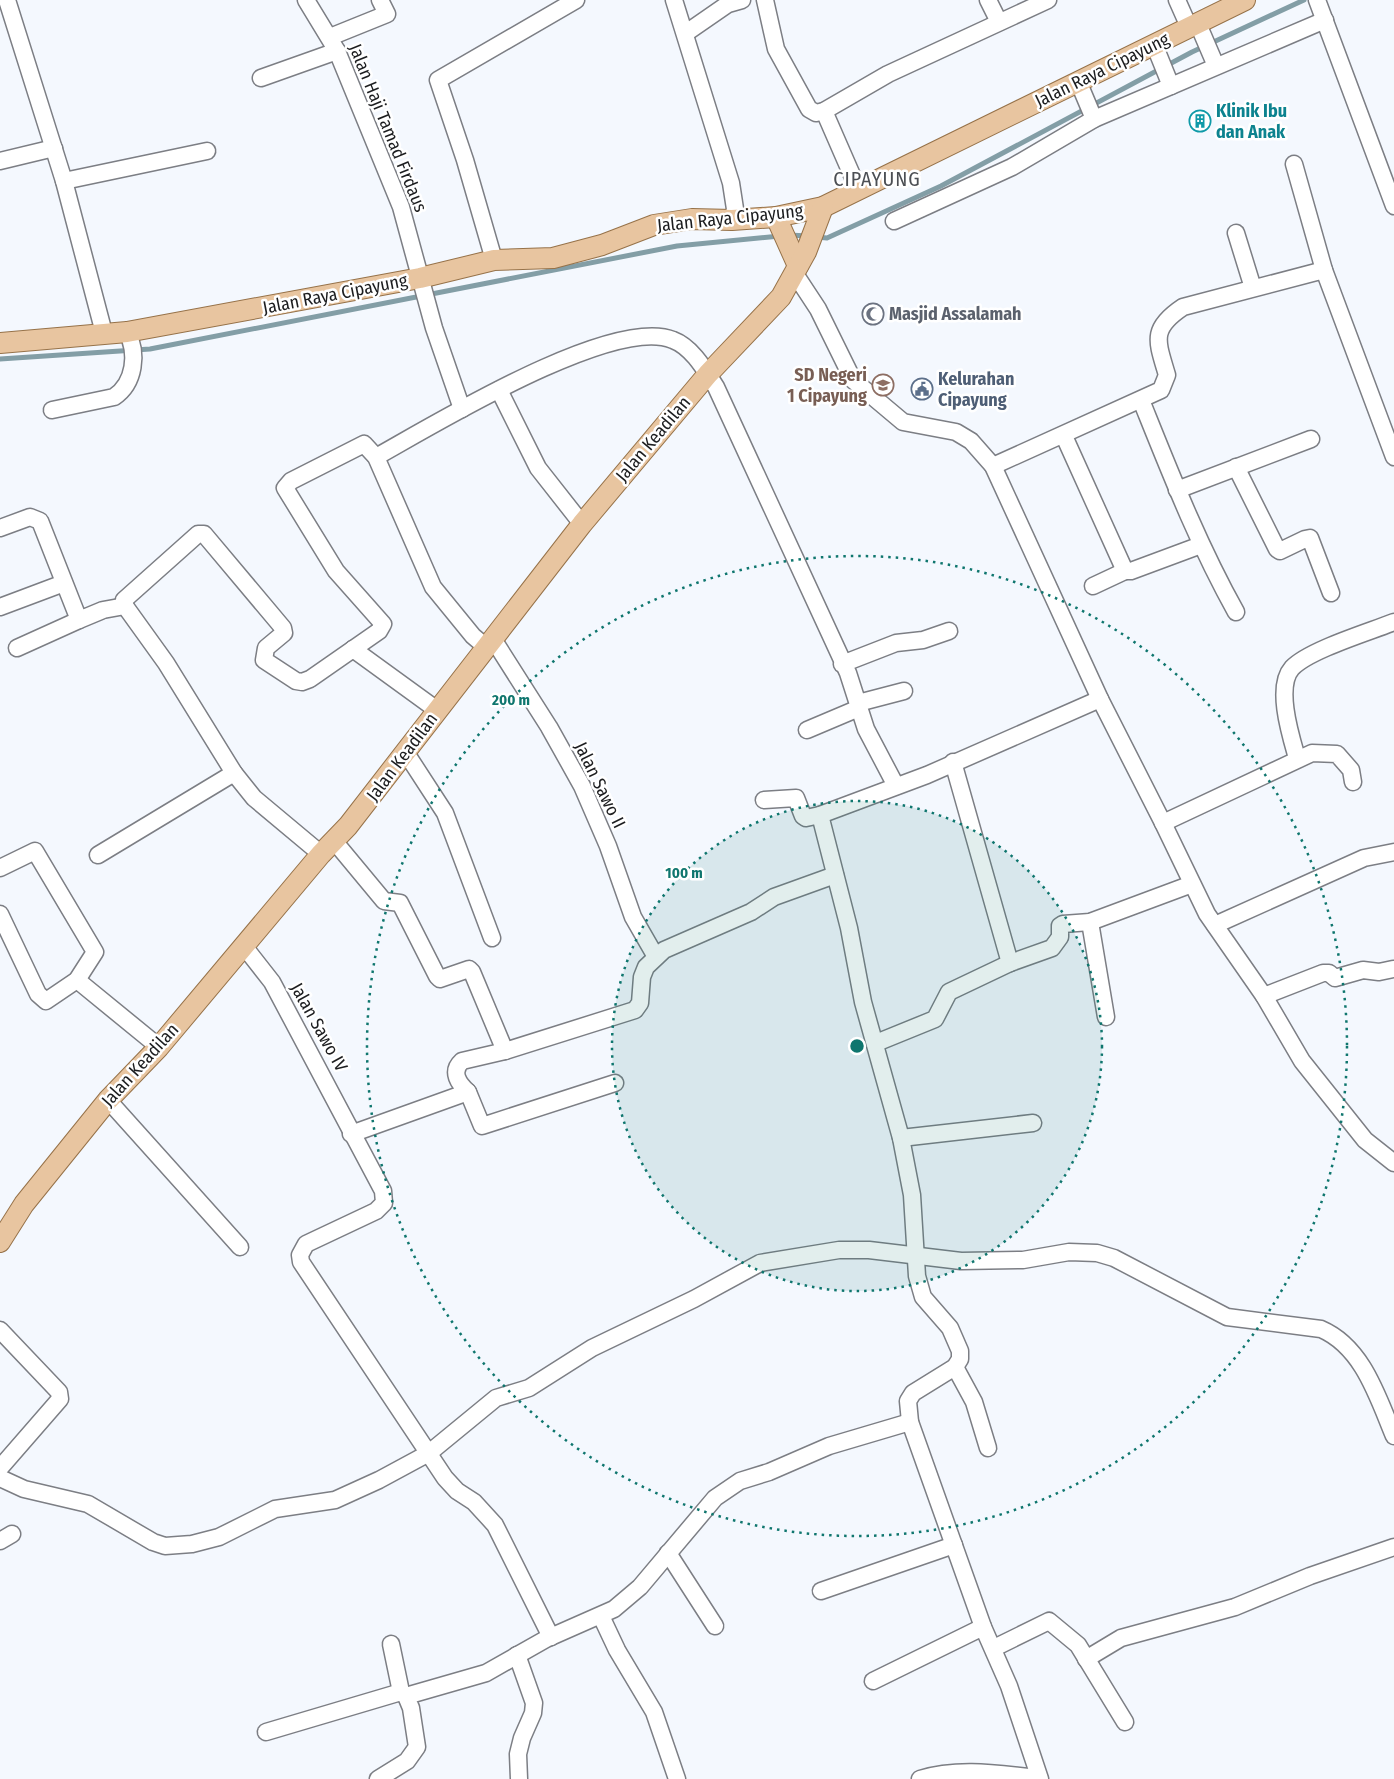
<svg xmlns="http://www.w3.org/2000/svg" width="1394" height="1779" viewBox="0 0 1394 1779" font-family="'Fira Sans Condensed',sans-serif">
  <rect width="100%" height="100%" fill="#f4f8fe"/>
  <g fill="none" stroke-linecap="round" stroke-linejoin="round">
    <g stroke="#839ea6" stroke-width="5">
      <polyline points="789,235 808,236"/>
      <polyline points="816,237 827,238 941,186 1192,52 1304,0"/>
      <polyline points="0,359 150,349 677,246 780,236"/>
    </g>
    <g stroke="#7c7e84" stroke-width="19">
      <g id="minor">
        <polyline points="7,0 64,181 104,333"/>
        <polyline points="306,0 337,51 401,207 434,328 462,409"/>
        <polyline points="674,0 731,183 735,209 732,220"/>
        <polyline points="765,0 776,49 809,109 816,113 824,111 888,74 1048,0"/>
        <polyline points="988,0 999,22"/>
        <polyline points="1177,0 1189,27"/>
        <polyline points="1317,0 1394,206"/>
        <polyline points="1198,24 1216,66"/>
        <polyline points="686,33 728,4 742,0"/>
        <polyline points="330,37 387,14 380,0"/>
        <polyline points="1154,44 1171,86"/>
        <polyline points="261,78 337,51"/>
        <polyline points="1078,81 1094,119"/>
        <polyline points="824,111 858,189"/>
        <polyline points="0,161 54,148"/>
        <polyline points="1294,164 1324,270"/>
        <polyline points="64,181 207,151"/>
        <polyline points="894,221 1012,167 1094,119 1325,20"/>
        <polyline points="1236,233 1253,288"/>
        <polyline points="494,260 465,160 438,80 576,0"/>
        <polyline points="795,274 818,309 853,380 903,422 956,432 971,441 993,466 1100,699 1163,823 1207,914 1264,996 1302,1061 1365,1140 1394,1163"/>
        <polyline points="499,390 538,468 582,524"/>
        <path d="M1141 400C1170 472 1198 544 1236 612"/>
        <path d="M52 410 114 397C135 383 138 353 127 332"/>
        <polyline points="1064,436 1125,571 1131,571 1201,545"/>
        <path d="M376 457C432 426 613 315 673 340 692 347 705 370 716 387L848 673 866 729 896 786"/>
        <path d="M993 466 1161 390 1167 375C1157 341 1150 329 1183 307L1324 270 1394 457"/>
        <polyline points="1236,467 1277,549 1280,551 1305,539 1310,538 1331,593"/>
        <polyline points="1177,490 1311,439"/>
        <polyline points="0,528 30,517 40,521 79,620 103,610 125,606 166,663 234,773 254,798 321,854"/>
        <polyline points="1093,586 1125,571"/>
        <polyline points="125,606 124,600 198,534 204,534 283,628 284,633 266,648 264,660 296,681 302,682 310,679 379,631 383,624 336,571 285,488 291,481 364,444 376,457 433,587 473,636 486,647"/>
        <polyline points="0,607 64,583"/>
        <polyline points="493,639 549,727 582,786 608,846 633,917 656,957"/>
        <polyline points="17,648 79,620"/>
        <polyline points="353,649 437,710"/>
        <polyline points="842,664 896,643 923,640 949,631"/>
        <polyline points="858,703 904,691"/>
        <polyline points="807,730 859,708"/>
        <polyline points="406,753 445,813 492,938"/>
        <path d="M1297 758C1291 737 1275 687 1292 668 1309 650 1369 632 1394 622"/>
        <polyline points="953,762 1010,963"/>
        <polyline points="764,800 796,798 803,816 806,818 820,815"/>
        <polyline points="1163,823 1312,753 1337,754 1351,770 1353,782"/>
        <path d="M335 842 384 901 400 903 437 976 440 979 469 969 472 972 505 1051 462 1061C450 1072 459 1084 468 1092L351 1134"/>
        <polyline points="98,855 234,773"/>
        <polyline points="0,868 35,851 95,952 77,980 46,1001 38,994 0,914"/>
        <polyline points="1090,922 1106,1017"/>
        <polyline points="1215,925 1364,858 1394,852"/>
        <polyline points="243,945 272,982 383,1191 384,1203 376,1211 306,1244 300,1255 301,1262 445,1478 457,1491 474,1502 495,1525 551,1637"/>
        <polyline points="77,980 159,1047"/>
        <polyline points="1264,996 1323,973 1329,973 1335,978 1363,970 1379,972 1393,969"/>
        <polyline points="876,1043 935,1019 949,992 1010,963 1052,948 1060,937 1060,926 1063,924 1090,922 1192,884"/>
        <polyline points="505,1051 635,1010 640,1003 642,977 646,967 664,950 751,912 774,897 835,875"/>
        <polyline points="468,1092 482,1126 615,1083"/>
        <polyline points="108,1100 240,1247"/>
        <polyline points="901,1138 1033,1123"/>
        <polyline points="0,1330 59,1392 60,1399 0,1468"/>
        <polyline points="955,1367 974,1402 988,1448"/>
        <path d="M0 1478 24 1489 88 1504 153 1542 165 1546 192 1544 219 1537 275 1509 335 1500 379 1480 429 1453 496 1398 529 1388 592 1348 694 1299 760 1263 839 1250H869L961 1261 1023 1260 1069 1252 1097 1253 1114 1258 1227 1317 1321 1329C1363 1347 1378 1398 1394 1436"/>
        <polyline points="0,1541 12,1534"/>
        <polyline points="668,1553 715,1626"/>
        <polyline points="821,1591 954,1545"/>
        <polyline points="601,1616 617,1650 654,1712 677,1779"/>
        <polyline points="391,1644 401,1692 406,1696"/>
        <polyline points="994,1648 1049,1621 1078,1645 1125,1722"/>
        <polyline points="517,1655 534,1703 533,1713 522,1738 518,1754 519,1779"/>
        <polyline points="1086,1659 1121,1638 1235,1607 1310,1576 1394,1547"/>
        <polyline points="873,1681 983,1627"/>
        <polyline points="266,1732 401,1692"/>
        <polyline points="378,1779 407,1761 417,1747 411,1708 406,1696 486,1673 546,1639 614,1609 640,1587 715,1498 740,1481 769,1472 829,1446 910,1422"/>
        <path d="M920 1779C959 1767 1000 1774 1039 1778"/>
        <polyline points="1040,1779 1009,1686 983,1627 910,1422 908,1401 913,1393 955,1367 960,1359 960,1351 950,1328 923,1297 917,1276 912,1195 901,1138 863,1002 849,928 820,815 927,775 1100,699"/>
      </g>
    </g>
    <g stroke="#967249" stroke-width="22">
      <g id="major">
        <polyline points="776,217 798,266"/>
        <polyline points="0,343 127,332 420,278 494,260 553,258 602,245 654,225 692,219 732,220 776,217 823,207 1245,0"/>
        <polyline points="0,1242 24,1204 108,1100 159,1047 321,854 348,826 582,524 708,374 781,297 806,252 823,207"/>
      </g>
    </g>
    <use href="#minor" stroke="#fff" stroke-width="16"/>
    <use href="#major" stroke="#e8c5a0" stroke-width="20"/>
  </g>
  <circle cx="857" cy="1046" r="245" fill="#0f766e" fill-opacity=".12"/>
  <g fill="none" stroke="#0f766e" stroke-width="2.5" stroke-dasharray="2.5 5">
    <circle cx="857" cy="1046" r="245"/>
    <circle cx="857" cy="1046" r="490"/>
  </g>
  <defs>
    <g id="building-ring" transform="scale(1.125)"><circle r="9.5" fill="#fff" stroke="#0f9aa8" stroke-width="1.5"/><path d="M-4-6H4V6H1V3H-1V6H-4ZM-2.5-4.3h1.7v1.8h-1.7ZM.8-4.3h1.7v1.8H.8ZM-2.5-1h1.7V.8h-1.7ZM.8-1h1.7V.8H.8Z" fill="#0f9aa8"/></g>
    <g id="mosque-ring" transform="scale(1.125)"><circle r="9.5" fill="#fff" stroke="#6b7280" stroke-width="1.5"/><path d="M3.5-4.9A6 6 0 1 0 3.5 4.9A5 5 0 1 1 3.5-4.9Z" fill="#6b7280"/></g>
    <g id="school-ring" transform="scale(1.125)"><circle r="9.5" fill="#fff" stroke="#8d6e63" stroke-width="1.5"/><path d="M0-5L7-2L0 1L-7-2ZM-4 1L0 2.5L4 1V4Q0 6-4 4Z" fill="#8d6e63"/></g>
    <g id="civic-ring" transform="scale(1.125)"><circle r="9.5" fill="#fff" stroke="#5c6f8a" stroke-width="1.5"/><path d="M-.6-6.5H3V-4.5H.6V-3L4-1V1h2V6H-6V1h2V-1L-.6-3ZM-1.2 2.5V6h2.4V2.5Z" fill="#5c6f8a"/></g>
  </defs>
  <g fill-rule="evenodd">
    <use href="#building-ring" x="1200" y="121"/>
    <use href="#mosque-ring" x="873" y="314"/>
    <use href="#school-ring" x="883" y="385"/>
    <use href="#civic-ring" x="922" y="389"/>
  </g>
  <g text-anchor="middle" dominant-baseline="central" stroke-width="5" stroke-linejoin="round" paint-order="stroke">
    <g font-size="18" fill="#1c1d1f" stroke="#fff">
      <text transform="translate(1102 70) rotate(-26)">Jalan Raya Cipayung</text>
      <text transform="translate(388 128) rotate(68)">Jalan Haji Tamad Firdaus</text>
      <text transform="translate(730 218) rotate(-6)">Jalan Raya Cipayung</text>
      <text transform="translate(335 294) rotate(-11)">Jalan Raya Cipayung</text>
      <text transform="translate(653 439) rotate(-50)">Jalan Keadilan</text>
      <text transform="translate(402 757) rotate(-53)">Jalan Keadilan</text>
      <text transform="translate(600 785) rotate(64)">Jalan Sawo II</text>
      <text transform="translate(319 1027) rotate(61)">Jalan Sawo IV</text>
      <text transform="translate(140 1065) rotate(-48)">Jalan Keadilan</text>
    </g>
    <g font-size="18" font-weight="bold" fill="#0d838f" stroke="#fff" text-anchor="start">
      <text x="1216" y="111">Klinik Ibu<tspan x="1216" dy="21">dan Anak</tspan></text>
    </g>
    <g font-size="18" font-weight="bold" fill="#5b616d" stroke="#fff" text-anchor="start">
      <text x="889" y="314">Masjid Assalamah</text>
    </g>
    <g font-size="18" font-weight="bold" fill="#785e54" stroke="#fff" text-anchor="end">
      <text x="867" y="375">SD Negeri<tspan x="867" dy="21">1 Cipayung</tspan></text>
    </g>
    <g font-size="18" font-weight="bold" fill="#4e5e75" stroke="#fff" text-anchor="start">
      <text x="938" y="379">Kelurahan<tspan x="938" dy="21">Cipayung</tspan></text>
    </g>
    <g font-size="20" letter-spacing="1" fill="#4c4f54" stroke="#fff">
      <text x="877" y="179">CIPAYUNG</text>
    </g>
  </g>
  <circle cx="857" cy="1046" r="8" fill="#0f766e" stroke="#fff" stroke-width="2.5"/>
  <g font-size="15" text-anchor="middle" font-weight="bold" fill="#0f766e" stroke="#fff" stroke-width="5" stroke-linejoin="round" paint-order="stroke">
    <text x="511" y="705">200 m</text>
    <text x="684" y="878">100 m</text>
  </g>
</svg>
